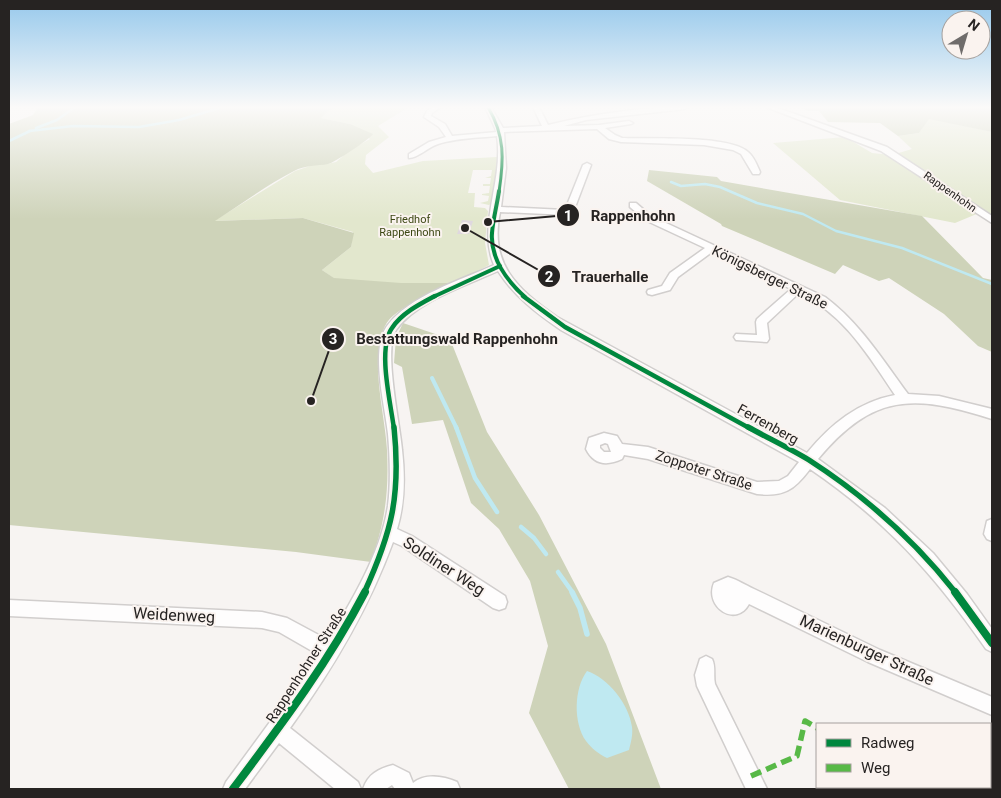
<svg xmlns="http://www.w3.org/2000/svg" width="1001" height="798" viewBox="0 0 1001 798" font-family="Roboto,sans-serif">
  <rect width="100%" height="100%" fill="#f7f4f2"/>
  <g fill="#e2e7cd">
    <polygon points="339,107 409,107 378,126 389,137 366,155 365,164 373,173 423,161 497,157 496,187 493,202 489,205 480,203 488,201 489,196 482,195 482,194 489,193 490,186 483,186 483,184 490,184 491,178 485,178 491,176 492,170 473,170 468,193 475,193 474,207 485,208 488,211 485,243 489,265 455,283 297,299 335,279 322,270 351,247 353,232 303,218 214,221 295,171 316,164 327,164 336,162 350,150 370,139 350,124 320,118 328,111"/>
    <polygon points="929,118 992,132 992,220 979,213 955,223 840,200 773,143 845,137 872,153 892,155 912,149 898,136 919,133"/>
  </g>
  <g fill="#ced3b9">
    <path d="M38 107H339L328 111 321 118 350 124 373 134C370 139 334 163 328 164 317 166 305 165 294 171 267 185 241 204 215 221L303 218 354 233 351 247 322 270 334 278 401 283H455C436 293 394 307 385 326 369 361 385 413 387 450 389 493 385 522 371 562L296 552 9 525V124L33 115Z"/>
    <polygon points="801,107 992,107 992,132 929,119 919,133 898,136 880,123 828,122 819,111 808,111"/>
    <polygon points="649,170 717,177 721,181 922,216 983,278 992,280 992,352 978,346 944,314 889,278 879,281 843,265 835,274 722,226 721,224 647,181"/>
    <polygon points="403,323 450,339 487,432 539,515 606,644 661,789 569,789 529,713 548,646 530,581 499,529 471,503 443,420 412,424 402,367 394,363 396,338"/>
  </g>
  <path fill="#bfe9f1" d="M587 671C608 678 629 704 632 727 633 735 631 742 629 750L607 758C599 754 591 748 586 741 573 723 574 688 587 671Z"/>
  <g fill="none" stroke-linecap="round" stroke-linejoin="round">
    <g stroke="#bfe9f1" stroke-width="2.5">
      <polyline points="36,128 57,120 75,107"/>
      <polyline points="29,131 73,126 139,127 179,120 223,107"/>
      <polyline points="9,141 30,131"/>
      <polyline points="671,182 681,186 705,184 720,187 757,203 803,214 836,231 902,248 992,284"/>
    </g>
    <polyline stroke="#bfe9f1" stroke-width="4" points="432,378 457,429"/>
    <g stroke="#bfe9f1" stroke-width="4.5">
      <polyline points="456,427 475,478 497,512"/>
      <polyline points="521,527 534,538 546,554"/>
      <polyline points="558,572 573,593"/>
    </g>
    <polyline stroke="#bfe9f1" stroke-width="5.5" points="572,592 580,608 587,634"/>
  </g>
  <polygon fill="#dfd8df" points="462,220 473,221 469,234 457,234"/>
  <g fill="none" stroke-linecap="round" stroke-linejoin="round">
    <g stroke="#d1cecd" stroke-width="3">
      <g id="minor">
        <path d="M433 107H441L432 113 431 116 445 124 452 136 497 132 485 107H491L503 128 542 126 533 107H539L548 125C594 114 641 107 688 107L685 109 586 120 564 126 599 125 629 121 633 123 631 124 605 128 615 135 622 138C649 139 730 135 748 152 754 157 757 165 760 172L759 174H753L741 154 733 150 704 145 621 142 609 139 597 129 504 132 506 168 501 207 565 210 583 165 587 163 591 165 574 210 570 215 500 212C489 264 517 289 557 317L807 453C831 424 858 402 895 395 868 355 844 314 799 293L767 323 769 339 767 342 736 340 734 337 736 334 757 335 756 322 757 319 791 289 712 252 678 277 670 290 652 295 648 294 647 292 648 290 662 286 670 273 705 248 645 220 630 207V203H636L651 216 825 297C860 323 882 359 908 394L939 396 992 409V419C914 394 873 393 818 459L885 508 933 553 967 594 992 629V652L986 649C934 574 885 520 810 469 794 490 784 497 757 494L648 459 624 455 622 459C607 466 594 465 586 449L589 438 604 433 617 436 622 444 648 447 757 482 779 481 788 476 799 462 561 330C536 313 514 296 498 271 467 285 416 301 396 330 383 349 400 424 402 450 405 477 405 503 397 529L412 536 505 596 507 602 505 608 499 610 493 608 402 546 393 542C368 610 333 669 290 728L358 782 361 789H335L279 743 245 789H223L226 782 319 655 279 632 262 628 9 616V600L262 612 287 618 328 640C352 601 381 552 388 506 391 482 390 458 388 434 385 406 370 350 387 326 409 296 461 280 494 265 477 225 504 180 497 136 477 138 457 138 438 144 428 147 418 158 409 158V154L429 142 446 137 439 127 424 117 427 111ZM605 443 608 444 611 452H604L600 448V445Z"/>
        <polygon points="766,107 775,107 887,147 992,216 992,223 881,151"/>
        <polygon points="992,519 992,541 987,539 984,534 987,521"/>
        <path d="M728 577C738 580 745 585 754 589L880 650 992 697V715L868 662 749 604C736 628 704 607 714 583Z"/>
        <path d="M706 656 712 659C716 667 713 675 715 684L767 789H746L697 686 695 675 700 659Z"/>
        <path d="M393 765 409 773 413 783C425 773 443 776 457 782L460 789H395L392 785 386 789H363C368 774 378 769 393 765Z"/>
      </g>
    </g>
    <use href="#minor" fill="#fefdfd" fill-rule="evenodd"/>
    <polyline stroke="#58b947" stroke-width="5.5" stroke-dasharray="11 5.5" stroke-linecap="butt" points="751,776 797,756 805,721 817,728"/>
    <g stroke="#faf3ef" stroke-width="5">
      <path id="cycleway-far4" d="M488 107C505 136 504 159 499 192"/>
    </g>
    <g stroke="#faf3ef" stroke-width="6">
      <g id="cycleway-far3">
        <path d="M499 191C497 205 493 219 492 233 490 258 507 281 525 297"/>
        <polyline points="433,297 500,266"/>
      </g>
    </g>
    <g stroke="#faf3ef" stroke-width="8">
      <g id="cycleway-far2">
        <polyline points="523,296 565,327 751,429"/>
        <path d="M394 429C391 404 377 349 392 328 402 313 420 304 435 296"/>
      </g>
    </g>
    <g stroke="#faf3ef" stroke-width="9">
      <g id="cycleway-far1">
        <path d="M748 427C768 438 789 448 809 460 865 496 915 541 956 593"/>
        <path d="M364 593C392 532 401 495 394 427"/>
      </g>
    </g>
    <g stroke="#faf3ef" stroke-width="11">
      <g id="cycleway">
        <polyline points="955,592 992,643"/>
        <path d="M233 789C281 725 328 663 365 592"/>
      </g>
    </g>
    <use href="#cycleway-far4" stroke="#00873e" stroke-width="3"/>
    <use href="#cycleway-far3" stroke="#00873e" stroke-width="4"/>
    <use href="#cycleway-far2" stroke="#00873e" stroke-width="4.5"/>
    <use href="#cycleway-far1" stroke="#00873e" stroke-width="5.5"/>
    <use href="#cycleway" stroke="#00873e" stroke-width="8"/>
  </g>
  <linearGradient id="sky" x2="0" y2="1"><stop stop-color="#97c9ec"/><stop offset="0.49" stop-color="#fbfaf9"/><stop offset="1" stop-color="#fbfaf9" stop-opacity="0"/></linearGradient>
  <rect width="1001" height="219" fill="url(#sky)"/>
  <g text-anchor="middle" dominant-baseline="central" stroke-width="4" stroke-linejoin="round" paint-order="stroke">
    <g font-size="11" fill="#262322" stroke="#faf3ef">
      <text transform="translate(950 192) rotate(35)">Rappenhohn</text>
    </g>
    <g font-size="11" fill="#3c4713" stroke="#faf3ef">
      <text x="410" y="219">Friedhof<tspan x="410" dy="13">Rappenhohn</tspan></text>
    </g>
    <g font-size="14" fill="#262322" stroke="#faf3ef">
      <text transform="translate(770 277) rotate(26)">Königsberger Straße</text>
      <text transform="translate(768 424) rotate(29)">Ferrenberg</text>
      <text transform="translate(704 470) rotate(18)">Zoppoter Straße</text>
      <text transform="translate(306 665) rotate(-57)">Rappenhohner Straße</text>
    </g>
    <g font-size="16" fill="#262322" stroke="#faf3ef">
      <text transform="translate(444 566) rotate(33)">Soldiner Weg</text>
      <text transform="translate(174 615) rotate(3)">Weidenweg</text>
      <text transform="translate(867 650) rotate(25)">Marienburger Straße</text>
    </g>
  </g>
  <path fill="none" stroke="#262322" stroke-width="2" d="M488 222L568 215M465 228L549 276M311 401L333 339"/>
  <g fill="#262322" stroke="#faf3ef" stroke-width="2">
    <circle cx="488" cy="222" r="5"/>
    <circle cx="465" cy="228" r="5"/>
    <circle cx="311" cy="401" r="5"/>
    <circle cx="568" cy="215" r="12"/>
    <circle cx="549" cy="276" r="12"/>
    <circle cx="333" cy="339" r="12"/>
  </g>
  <g font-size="15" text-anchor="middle" font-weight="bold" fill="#fff">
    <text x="568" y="221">1</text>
    <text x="549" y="282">2</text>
    <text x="333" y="344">3</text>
  </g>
  <g font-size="15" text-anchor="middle" font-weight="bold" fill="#262322" stroke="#faf3ef" stroke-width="4" stroke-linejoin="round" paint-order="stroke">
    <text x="633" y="221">Rappenhohn</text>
    <text x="610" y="282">Trauerhalle</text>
    <text x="457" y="344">Bestattungswald Rappenhohn</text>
  </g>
  <rect width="1001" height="798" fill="none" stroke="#262322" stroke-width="20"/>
  <rect x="816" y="723" width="175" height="65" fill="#faf3ef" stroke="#a5a09d"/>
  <rect x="826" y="739" width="25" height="8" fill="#00873e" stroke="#a5a09d"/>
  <text x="861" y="748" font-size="15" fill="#262322">Radweg</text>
  <rect x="826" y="764" width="25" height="8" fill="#58b947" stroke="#a5a09d"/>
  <text x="861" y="773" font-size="15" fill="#262322">Weg</text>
  <g transform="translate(966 35) rotate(38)"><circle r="24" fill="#faf3ef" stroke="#a5a09d"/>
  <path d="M0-4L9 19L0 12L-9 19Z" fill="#6f6c6b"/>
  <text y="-8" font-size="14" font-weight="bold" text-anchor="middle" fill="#262322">N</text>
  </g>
</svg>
